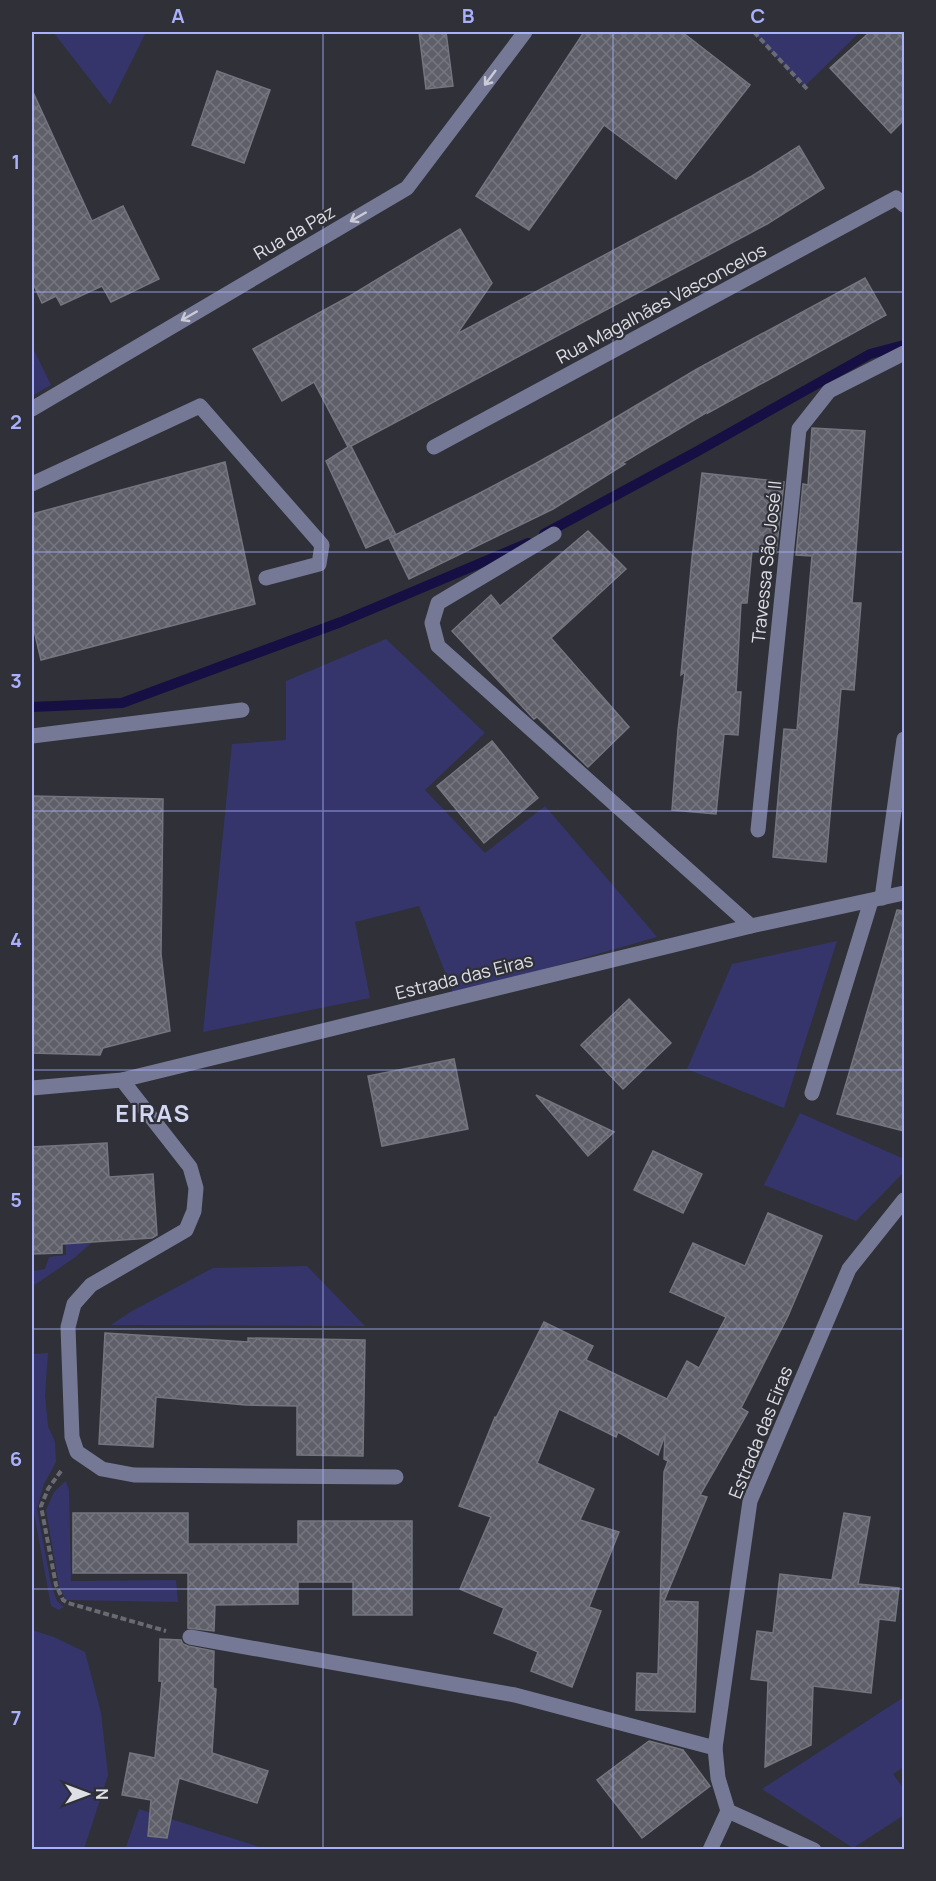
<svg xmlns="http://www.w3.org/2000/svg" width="936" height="1881" viewBox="0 0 936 1881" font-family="Manrope,sans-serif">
  <defs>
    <pattern id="building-cross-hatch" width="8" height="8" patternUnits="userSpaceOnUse" patternTransform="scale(1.5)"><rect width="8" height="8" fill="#5e5f69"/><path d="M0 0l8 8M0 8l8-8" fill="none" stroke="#75767e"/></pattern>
  </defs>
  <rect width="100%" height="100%" fill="#2f3038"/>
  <g fill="#35356c">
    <polygon points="53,32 146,32 110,105"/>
    <polygon points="753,32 860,32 804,87"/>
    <polygon points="32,346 51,385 32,396"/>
    <polygon points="386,639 485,733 425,790 485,853 545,806 657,937 454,995 419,906 355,922 370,998 203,1032 232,744 286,740 286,681"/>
    <polygon points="837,941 784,1108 687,1069 732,964"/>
    <polygon points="800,1113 904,1159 904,1172 856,1221 764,1185"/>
    <polygon points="65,1228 95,1240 74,1258 36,1284 32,1285 32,1271 45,1269 49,1257 66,1255"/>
    <polygon points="307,1266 365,1326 111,1325 132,1311 213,1268"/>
    <polygon points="48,1353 45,1395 48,1426 55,1442 56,1462 44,1484 37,1509 51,1584 57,1601 64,1607 59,1610 51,1606 33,1508 32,1354"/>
    <polygon points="66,1481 69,1491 71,1581 176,1580 178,1602 66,1600 59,1586 46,1510 54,1492"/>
    <polygon points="32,1630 54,1637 85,1652 101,1713 108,1775 84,1849 32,1849"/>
    <polygon points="904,1697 904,1767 893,1774 904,1789 904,1815 853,1848 762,1789"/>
    <polygon points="139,1809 263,1848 288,1849 125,1850"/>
  </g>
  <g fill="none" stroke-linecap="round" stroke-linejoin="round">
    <g stroke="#150f44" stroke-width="10">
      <polyline points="544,534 696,452 870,354 904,345"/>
      <polyline points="32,707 122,703 341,622 528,543"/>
    </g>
  </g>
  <g fill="url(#building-cross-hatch)" stroke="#74757f" stroke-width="1.5">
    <polygon points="419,32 446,32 453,86 426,89"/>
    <polygon points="584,32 682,32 750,85 676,179 604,125 529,230 476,196"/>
    <polygon points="870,32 904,32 904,120 891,133 830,68"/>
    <polygon points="217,71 270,90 244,163 192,145"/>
    <polygon points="32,90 92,221 123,206 159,279 111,302 102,286 61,305 56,296 42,303 32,281"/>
    <polygon points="799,146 824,188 767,224 351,446 396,535 366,548 326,461 348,447 314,382 282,401 253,349 350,296 460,229 492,283 457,334 752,176"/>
    <polygon points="865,278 886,315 708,413 709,411 622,463 625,464 553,509 409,579 389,538 478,494 533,465 590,433 697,369"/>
    <polygon points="812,428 865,431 852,603 861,603 854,690 841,689 826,862 773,857 784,729 797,730 812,556 796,555 803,484 808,485"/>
    <polygon points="225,462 255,604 41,660 32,622 32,514"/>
    <polygon points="702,473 784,482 776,553 752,551 747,603 741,603 736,692 741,692 738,735 724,734 716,814 672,810 678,730 685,672 681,675 692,558"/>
    <polygon points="588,531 626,569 551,638 629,727 588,767 537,717 534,719 452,631 491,595 500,606"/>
    <polygon points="492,741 538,798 484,843 437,786"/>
    <polygon points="32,796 163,799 161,954 170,1031 103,1048 100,1055 32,1053"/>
    <polygon points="897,910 904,911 904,1131 837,1114"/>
    <polygon points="629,999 671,1043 623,1089 581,1045"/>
    <polygon points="454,1059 468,1129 382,1146 368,1076"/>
    <polygon points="536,1095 614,1132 588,1156"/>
    <polygon points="107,1143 109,1177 153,1174 157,1235 152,1238 62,1244 62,1253 32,1254 32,1147"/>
    <polygon points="653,1151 702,1174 683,1213 634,1190"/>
    <polygon points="768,1213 822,1236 788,1316 741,1408 748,1412 700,1495 707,1497 664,1601 698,1602 695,1712 636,1710 637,1673 658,1674 664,1472 668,1461 664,1459 665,1435 658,1455 618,1432 616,1437 559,1409 537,1463 594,1489 580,1520 619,1532 589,1607 601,1611 572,1687 531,1671 538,1652 494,1633 504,1608 460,1589 491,1517 459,1506 495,1417 496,1418 544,1322 593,1346 586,1360 667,1399 687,1361 699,1368 726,1317 670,1292 693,1243 745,1266"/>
    <polygon points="105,1333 248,1342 248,1338 365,1340 363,1456 297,1455 297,1406 246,1405 156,1397 153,1447 99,1444"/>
    <polygon points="73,1513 188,1513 188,1544 298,1544 298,1521 412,1521 412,1615 353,1615 353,1582 298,1582 298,1604 215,1605 214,1631 188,1628 188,1573 73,1573"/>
    <polygon points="844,1513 870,1517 858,1584 899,1588 895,1621 879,1619 871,1693 813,1686 811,1745 765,1767 768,1681 751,1679 757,1631 773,1633 780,1574 832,1580"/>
    <polygon points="160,1639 181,1640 183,1644 188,1646 214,1651 213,1688 216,1689 212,1753 268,1771 257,1803 179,1778 167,1838 148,1836 151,1800 122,1795 130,1753 155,1758 162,1681 159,1681"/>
    <polygon points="649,1741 683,1750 710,1786 642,1838 597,1780"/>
  </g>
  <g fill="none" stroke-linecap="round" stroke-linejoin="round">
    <g stroke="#696a72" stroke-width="4" stroke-dasharray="6 3" stroke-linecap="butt">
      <polyline points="754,32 807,89"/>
      <polyline points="61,1471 48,1489 41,1506 56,1585 63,1600 68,1603 166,1631"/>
    </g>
    <g stroke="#767995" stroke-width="15">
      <polyline points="32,409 407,188 525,32"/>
      <polyline points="434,447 896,198 904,205"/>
      <polyline points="32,484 200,406 322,545 319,564 266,578"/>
      <polyline points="554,534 438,603 432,623 438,646 751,926"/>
      <polyline points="32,736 242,710"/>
      <polyline points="758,830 799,429 829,391 904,353"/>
      <polyline points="882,898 904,739"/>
      <polyline points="122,1080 190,1167 196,1188 194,1211 186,1230 91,1285 74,1304 68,1327 72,1437 77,1452 102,1469 134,1475 396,1477"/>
      <polyline points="32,1088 122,1080 751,926 904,893"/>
      <polyline points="812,1093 871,901"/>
      <polyline points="190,1637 515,1695 715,1748"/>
      <polyline points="728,1811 718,1778 715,1748 750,1501 849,1269 904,1200"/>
      <polyline points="728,1811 814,1850"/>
      <polyline points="710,1850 728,1811"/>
    </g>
  </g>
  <defs><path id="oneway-shaft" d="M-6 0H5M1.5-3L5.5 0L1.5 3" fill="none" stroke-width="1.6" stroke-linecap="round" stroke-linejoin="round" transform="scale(1.5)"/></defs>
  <g stroke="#cacbd6">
    <use href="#oneway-shaft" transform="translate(490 78) rotate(127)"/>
    <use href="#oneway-shaft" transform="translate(358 217) rotate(150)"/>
    <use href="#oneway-shaft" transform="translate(189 316) rotate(150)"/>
  </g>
  <path fill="none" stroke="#a9b0fc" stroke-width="1.5" stroke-opacity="0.55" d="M323 32V1850M613 32V1850M32 292H904M32 552H904M32 811H904M32 1070H904M32 1329H904M32 1589H904"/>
  <g text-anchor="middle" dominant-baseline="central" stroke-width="4.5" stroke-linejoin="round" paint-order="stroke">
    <g font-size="18" fill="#dfe0e6" stroke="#2f3038">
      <text transform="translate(294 232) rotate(-30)">Rua da Paz</text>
      <text transform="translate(661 303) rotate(-28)">Rua Magalhães Vasconcelos</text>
      <text transform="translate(766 562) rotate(-84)">Travessa São José II</text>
      <text transform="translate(464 976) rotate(-14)">Estrada das Eiras</text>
      <text transform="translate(760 1432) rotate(-68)">Estrada das Eiras</text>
    </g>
    <g font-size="24" font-weight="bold" letter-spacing="1.5" fill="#d3d7f4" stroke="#2f3038">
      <text x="153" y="1112">EIRAS</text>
    </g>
  </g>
  <rect width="936" height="1881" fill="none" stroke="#2f3038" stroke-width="66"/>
  <g transform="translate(87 1794) rotate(90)" stroke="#2f3038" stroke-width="4.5" paint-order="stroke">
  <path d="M0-4.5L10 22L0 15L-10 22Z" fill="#dfe0e6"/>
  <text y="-9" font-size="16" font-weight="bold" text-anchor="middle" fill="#dfe0e6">N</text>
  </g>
  <rect x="33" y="33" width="870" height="1815" fill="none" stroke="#a9b0fc" stroke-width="2"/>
  <g font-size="20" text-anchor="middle" font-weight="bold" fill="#a9b0fc">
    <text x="178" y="23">A</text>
    <text x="468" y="23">B</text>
    <text x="758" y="23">C</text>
    <text x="16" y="169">1</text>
    <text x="16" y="429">2</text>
    <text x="16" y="688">3</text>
    <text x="16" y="947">4</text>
    <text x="16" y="1207">5</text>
    <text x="16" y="1466">6</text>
    <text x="16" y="1725">7</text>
  </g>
</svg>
